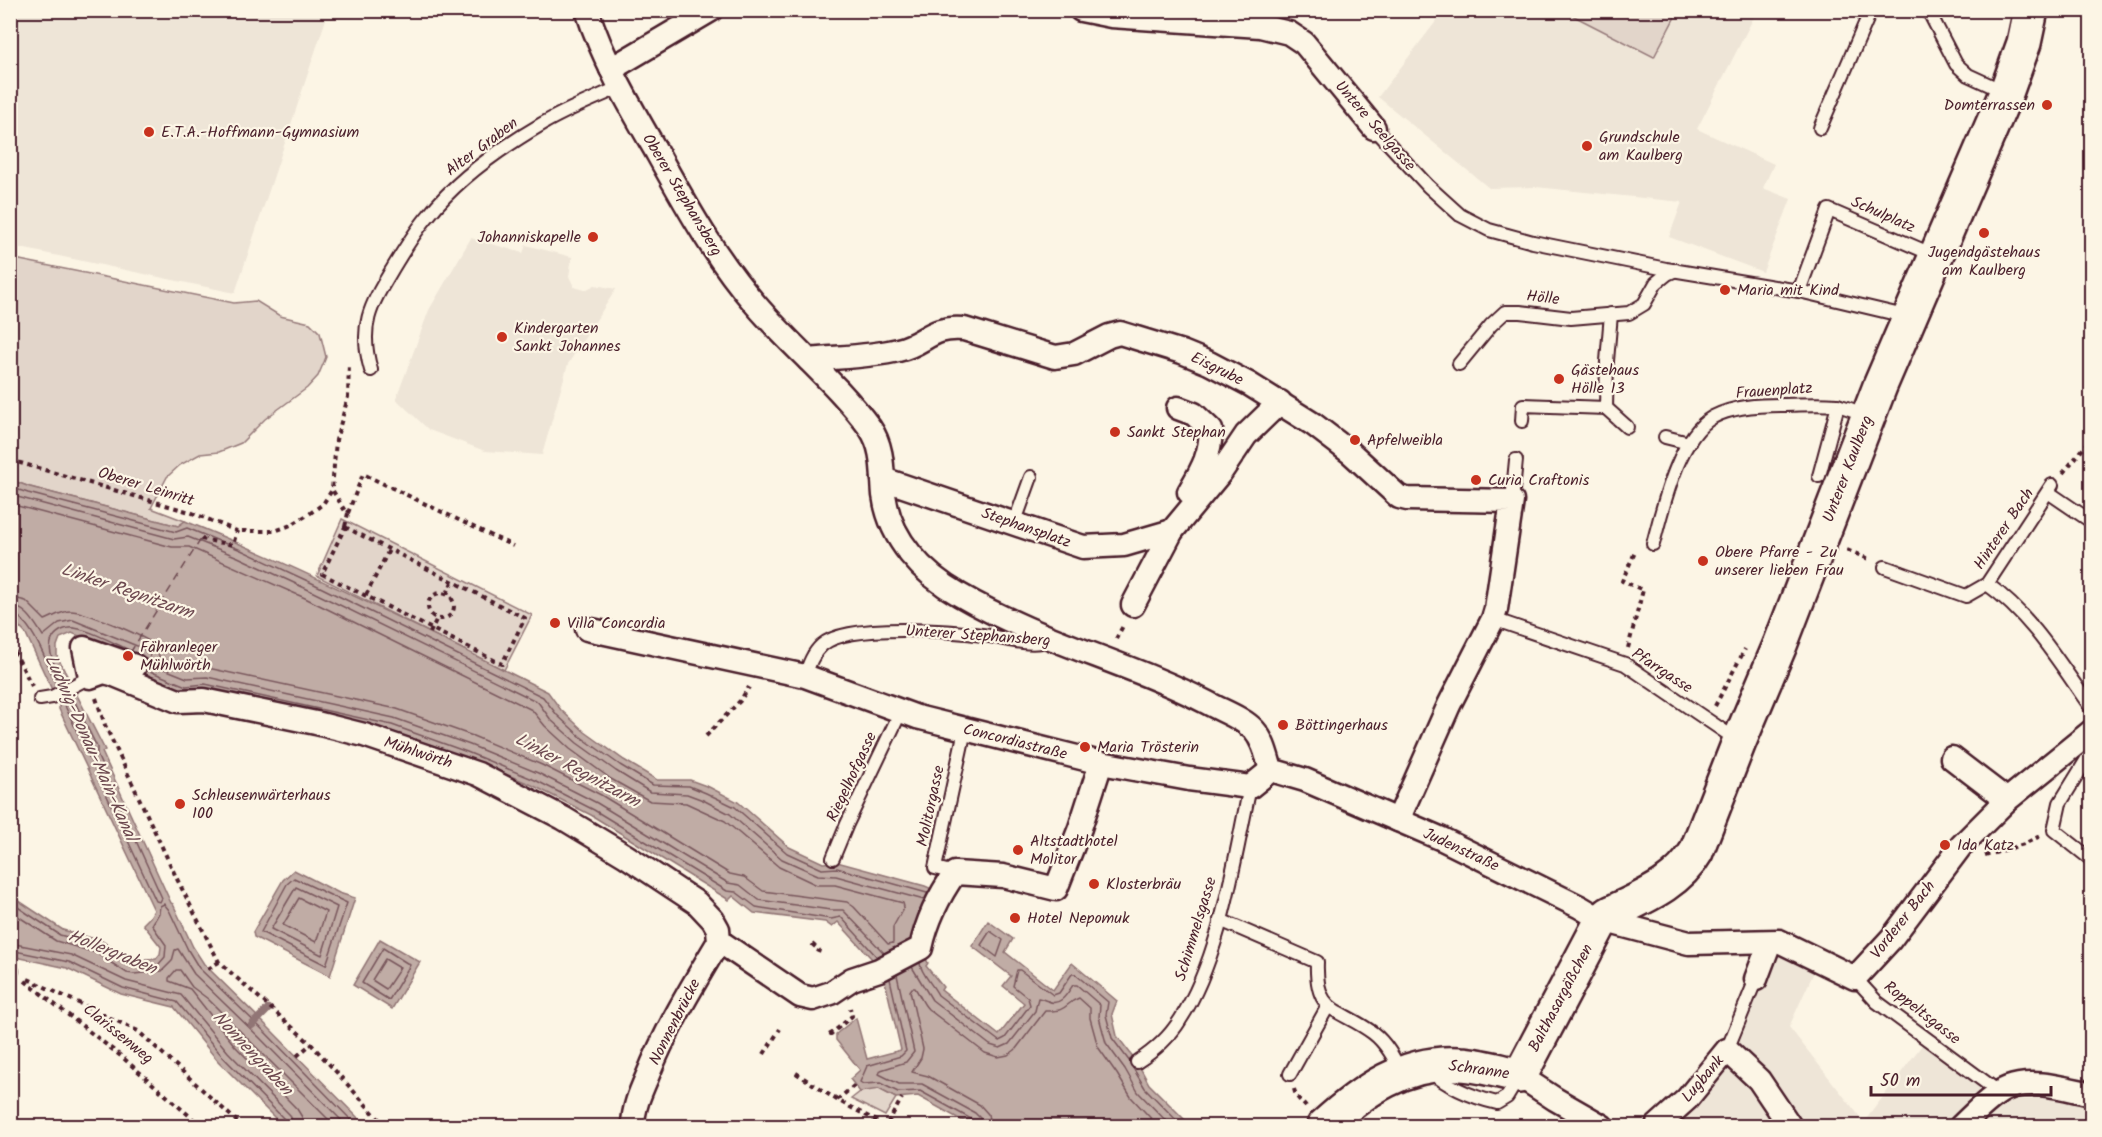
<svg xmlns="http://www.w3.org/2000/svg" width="2102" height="1137" viewBox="0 0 2102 1137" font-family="Kalam,sans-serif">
  <rect width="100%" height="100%" fill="#fcf5e5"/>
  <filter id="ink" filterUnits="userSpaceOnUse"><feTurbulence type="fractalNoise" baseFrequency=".0167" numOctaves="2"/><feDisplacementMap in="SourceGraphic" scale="12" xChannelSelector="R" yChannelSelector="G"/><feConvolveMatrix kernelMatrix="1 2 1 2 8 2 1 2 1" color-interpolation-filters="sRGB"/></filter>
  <g filter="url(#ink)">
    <g fill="#eee5d7">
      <polygon points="11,10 354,11 355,17 326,19 235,293 11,246"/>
      <polygon points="1444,11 1757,11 1697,129 1774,164 1763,188 1791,199 1763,272 1669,237 1682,202 1536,187 1489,188 1378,97"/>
      <polygon points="471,238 523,253 526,245 572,257 569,276 574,287 585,290 595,285 616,289 568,364 542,455 485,451 429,430 396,399 429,310"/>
      <polygon points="1778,946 1818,963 1789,1027 1864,1122 1925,1041 1992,1089 2091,1098 2091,1126 1652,1126 1731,1062"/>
    </g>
    <g fill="#e2d5ca" stroke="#967a7a" stroke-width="1.5">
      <polygon points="1564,11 1678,10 1678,11 1654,57"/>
      <polygon points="10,258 234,303 256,301 280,316 310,323 320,333 326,357 324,362 318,376 307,388 265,419 241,443 219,452 200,454 180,465 167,477 151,508 185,521 178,526 30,487 11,480"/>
      <polygon points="342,519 532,615 504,670 317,576"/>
      <polygon points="874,1088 879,1089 896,1098 885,1116 851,1099 860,1092"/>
    </g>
    <g fill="#c0aca5" stroke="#917474" stroke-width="1.5">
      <path d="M11 480 30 487 178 526 185 521C309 571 428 632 548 692L561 710 585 732 624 760 657 780H690L709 787 738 802 789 847 823 863 837 862 925 886 941 893 917 941 928 963 926 966 943 987 941 990 999 1035 1024 1003 1003 986 1011 976 972 946 988 921 1013 939 1005 952 1053 990 1072 963 1117 1001 1112 1014 1117 1036 1137 1062 1149 1084 1191 1126H972L918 1096 896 1098 879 1089 860 1092 850 1079 860 1070 836 1040V1034L856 1018 867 1059 901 1050 884 977 872 959 838 922 832 927 825 922 754 913 733 896 729 900 591 815 532 785 465 757 390 731 245 698 186 692 133 671 89 640 72 633 60 638 57 646V656L105 750 102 752 171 903 173 904 193 947 204 964 269 1028 366 1126H283L218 1061 174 1007 121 994 67 968 11 956 10 895 63 930 102 941 133 961 156 959 160 954 161 947 143 924 150 917 154 910 59 709V705L26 634 11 618Z"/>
      <polygon points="294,870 339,893 355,898 330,976 254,937 253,932 283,880"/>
      <polygon points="380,939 420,962 392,1009 353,985"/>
    </g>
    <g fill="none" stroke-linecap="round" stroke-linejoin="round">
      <g stroke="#79575c" stroke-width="1.5">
        <polyline points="10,487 28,493 176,532 187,528 241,550 312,583 543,697 557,715 581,737 620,765 653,785 689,786 706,793 735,807 787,853 822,869 837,868 927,893"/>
        <polyline points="10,495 174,539 188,537 238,557 309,590 538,702 551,720 577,743 616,771 650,792 687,794 703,800 730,814 782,859 818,875 836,876 924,900"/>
        <path d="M10 504 172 547H189L305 598 532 710 545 726 570 749 611 779 650 801 686 803 725 821 779 867 817 885H835L903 903 904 907 893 927V943L888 944 854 907 847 902 763 891 744 877 730 874 601 795 542 765 473 736 397 709 208 668 189 669 160 658C157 652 155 646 150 642 139 634 84 611 71 611 61 611 53 617 45 620L26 601 10 597"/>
        <path d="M10 606C27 607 35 624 43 636L59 623 73 620 142 648 149 654 152 664 187 678 207 677 394 718 470 745 538 773 597 803 728 883 740 885 759 900 831 910H843L884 953"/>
        <path d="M10 613C31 616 49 668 57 686"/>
        <polyline points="147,670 186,686 205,684 392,725 467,752 535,780 594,810 727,891 736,892 756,907 831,919 841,917 877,957"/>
        <path d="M63 683C56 668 40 643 60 631 64 629 69 627 74 628 93 631 114 643 131 651"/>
        <polyline points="64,699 66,708 156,901 160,902 162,898 97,755 97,747 75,702 70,696"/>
        <polygon points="294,878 347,903 326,965 261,932 287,884"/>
        <polygon points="296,887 337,907 322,955 271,929"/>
        <polygon points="299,898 326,912 316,942 283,925"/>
        <polyline points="10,902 60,935 99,946 130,966 158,965 165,957 166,945 152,925 159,913 160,906 164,904 169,910 188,950 199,968 265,1032 357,1126"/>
        <polyline points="10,911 56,941 96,953 127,973 134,974 162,971 172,961 175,950 178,949 194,974 259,1037 347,1126"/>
        <polygon points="990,931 1003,940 997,957 981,945"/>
        <polyline points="10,943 71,955 126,981 181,995 228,1052 290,1115 294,1126"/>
        <polygon points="383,948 410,965 389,1000 362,983"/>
        <polyline points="10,950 69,962 123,988 177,1002 223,1057 285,1120 286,1126"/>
        <polygon points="385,959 400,968 386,989 372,980"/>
        <path d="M920 963C920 972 933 985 938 995L999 1041 1005 1038 1030 1005 1028 998 1013 986 1017 970H1020L1053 995 1059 993 1072 974H1075L1108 1002 1106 1015 1112 1038 1130 1062"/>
        <path d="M912 967 932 1000 990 1045 1000 1048 1009 1044 1035 1011 1038 998C1041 998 1044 1000 1048 1001 1060 1007 1067 994 1073 985H1077L1100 1005 1099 1017 1106 1043 1125 1069 1138 1092 1171 1126"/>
        <polyline points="897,975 914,1052 906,1062 881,1070 879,1074 899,1084 922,1084 975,1113 980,1118 981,1126"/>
        <polyline points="890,979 906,1051 901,1056 867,1066 860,1082 863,1084 880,1083 898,1092 920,1091 971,1119 974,1126"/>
        <polyline points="1133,1068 1145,1088 1182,1126"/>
        <polyline points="303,1126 302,1117 297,1109 235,1046 190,989 169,981 169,978 176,970 180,970 192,987 208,999 335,1126"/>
        <path d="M990 1126 988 1114 980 1105 928 1076 912 1072 921 1058 923 1049 910 991 912 988H915C920 995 922 1003 928 1009L985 1053 998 1057 1008 1055 1015 1050 1045 1011C1069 1012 1063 1004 1079 998L1090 1008V1018L1098 1047 1117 1074 1131 1097 1158 1126"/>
      </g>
      <polyline stroke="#917474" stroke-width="8" points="252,1025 268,1009"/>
      <polyline stroke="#6d4950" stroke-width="1.5" stroke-dasharray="8 6" stroke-linecap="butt" points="130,653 201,539"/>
      <g stroke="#4a1f2b" stroke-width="16">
        <g id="lane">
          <polyline points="1928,10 1956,64 1968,75 2005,92"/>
          <polyline points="1374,128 1428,186 1460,215 1489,230 1533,242 1666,269 1799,291 1909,317"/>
          <polyline points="1820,128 1871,10"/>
          <polyline points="1799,291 1829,210 1936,256"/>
          <polyline points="1459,364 1491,325 1505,312 1520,312 1571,318 1629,313 1644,304 1656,283 1667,274 1676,270"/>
          <path d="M371 370C358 325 371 305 393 268 404 250 415 231 429 215 458 178 501 148 542 124 567 109 594 99 620 87"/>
          <polyline points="1606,408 1607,361 1611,314"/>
          <polyline points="1606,408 1627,427"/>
          <polyline points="1522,421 1523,405 1606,408"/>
          <polyline points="1665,437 1689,443"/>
          <polyline points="1819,476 1838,405"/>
          <polyline points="2048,492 2092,522"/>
          <polyline points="1512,501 1516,460"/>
          <polyline points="1014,524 1031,477"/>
          <path d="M1653 544C1663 507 1678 437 1713 417 1733 406 1760 405 1781 405 1799 405 1818 403 1836 405 1847 407 1857 412 1867 415"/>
          <polyline points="1885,567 1966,596 1987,584 2052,485"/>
          <path d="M1987 584C2032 616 2060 664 2092 709"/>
          <polyline points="1493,619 1625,664 1737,740"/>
          <path d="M805 676C809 664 813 653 822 645 848 622 956 631 990 636 1004 639 1032 646 1045 641"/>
          <polyline points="40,699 52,697 90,677"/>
          <polyline points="2092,751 2060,803 2054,830 2092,860"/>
          <polyline points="833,858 847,824 901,711"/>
          <polyline points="955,873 935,868 965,730"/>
          <path d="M1220 920 1317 962C1315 1015 1338 1007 1373 1033 1386 1043 1394 1058 1401 1072"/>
          <polyline points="10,971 12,971"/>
          <polyline points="1855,978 1877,1002 2000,1093"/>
          <polyline points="1727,1050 1756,979"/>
          <path d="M1137 1062C1154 1051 1169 1038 1180 1020 1221 957 1234 860 1250 787"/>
          <path d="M1429 1070C1449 1088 1472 1097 1497 1103L1507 1097 1519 1077"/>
          <polyline points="1290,1074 1328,1006"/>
        </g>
      </g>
      <g stroke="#4a1f2b" stroke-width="27">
        <g id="street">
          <path d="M587 10C603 60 630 106 656 151 686 205 715 258 756 305 792 347 837 383 870 428 884 448 882 472 884 495 890 540 923 574 960 595 1039 641 1128 662 1208 703 1222 711 1243 718 1254 730 1264 741 1267 757 1271 770"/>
          <polyline points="1081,10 1111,16 1260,26 1289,33 1304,43 1374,128"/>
          <polyline points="611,69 711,10"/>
          <path d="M809 360C838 357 869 357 898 350 926 344 929 326 964 329L1055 357 1074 354 1109 336 1120 333 1182 352 1209 363 1249 384 1313 424 1351 453 1399 497 1407 499 1512 501 1496 609 1493 619 1449 705 1398 820"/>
          <path d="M1178 408 1194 414 1211 430C1210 457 1202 469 1189 492"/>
          <polyline points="883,479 1083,547 1124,545 1172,531"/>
          <polyline points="1133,605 1172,531 1221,472 1246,435 1280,402"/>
          <polyline points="587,629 805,676 917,717 1101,763 1189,779 1250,787 1271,770"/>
          <path d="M135 666 84 648 90 677 104 672 112 674 178 701 204 700 316 723 364 735 478 774 563 818 626 856 697 903 713 920 718 929 719 941C693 985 666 1029 647 1077 640 1093 633 1109 633 1126"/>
          <polyline points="1952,758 2007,800"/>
          <polyline points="1271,770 1305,780 1442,839 1580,907 1602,920 1689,943 1779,941 1855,978 1891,939 1961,846 2007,800 2092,731"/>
          <path d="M719 941 800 996 813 999 831 993 852 979 879 970 921 948C927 920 938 897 955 873L1003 876 1056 889 1080 828 1101 763"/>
          <polyline points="1756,979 1770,942"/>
          <polyline points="1520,1076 1555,1099 1602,1126"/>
          <polyline points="1657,1126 1687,1099 1727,1050 1759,1080 1790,1126"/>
          <path d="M1961 1126C1973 1115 1992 1094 2008 1088 2033 1078 2066 1089 2092 1094"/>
        </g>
      </g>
      <g stroke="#4a1f2b" stroke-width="38">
        <path id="secondary" d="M1324 1126C1362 1091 1406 1060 1460 1064 1481 1065 1500 1071 1520 1076L1602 920 1609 914C1641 898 1677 885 1696 852L1739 742 1780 645 1880 386 2006 93 2024 43 2031 10"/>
      </g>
      <g stroke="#4a1f2b" stroke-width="4" stroke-dasharray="4.5 4.5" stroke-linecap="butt">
        <polyline points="2086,299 2092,301"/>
        <polyline points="10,460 190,512 237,531 275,531 291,525 309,514 323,504 332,490 336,440 348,397 349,363"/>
        <polyline points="2063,473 2092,438"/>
        <polyline points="333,491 345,511 348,513 345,527"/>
        <polyline points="348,513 363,474 513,546"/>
        <polygon points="345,527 525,618 502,664 322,574"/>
        <polyline points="201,539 233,545 237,531"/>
        <polyline points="1847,550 1871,560"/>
        <circle cx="441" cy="606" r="13"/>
        <polyline points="447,594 452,582"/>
        <polyline points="366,595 389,550"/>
        <polyline points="430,633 437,618"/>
        <polyline points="1116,639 1124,624"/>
        <polyline points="10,643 32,686"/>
        <polyline points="1628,648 1643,590 1622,581 1636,550"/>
        <polyline points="96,698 105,725 177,879 219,962 311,1044 385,1126"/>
        <polyline points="1715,706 1745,649"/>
        <polyline points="706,736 740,701 749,687"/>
        <polyline points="1985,856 2024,844 2040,836"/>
        <polyline points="812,944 819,950 818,953"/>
        <polyline points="208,969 219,962"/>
        <polyline points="28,979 138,1031 242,1126"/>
        <polyline points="25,981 122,1057 201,1126"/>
        <polyline points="830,1032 831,1034 852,1016 850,1008"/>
        <polyline points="764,1054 780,1029"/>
        <polyline points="297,1056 311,1044"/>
        <polyline points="796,1073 837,1100 886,1126 902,1098"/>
        <polyline points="1294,1089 1296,1096 1306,1107"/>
        <polyline points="837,1100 855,1085"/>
      </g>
      <use href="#lane" stroke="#fcf5e5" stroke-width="12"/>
      <use href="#street" stroke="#fcf5e5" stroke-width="22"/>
      <use href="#secondary" stroke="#fcf5e5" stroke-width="33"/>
    </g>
  </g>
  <g fill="#c8321e" stroke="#fcf5e5" stroke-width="2">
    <circle cx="2047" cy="105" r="6"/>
    <circle cx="149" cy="132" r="6"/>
    <circle cx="1587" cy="146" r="6"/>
    <circle cx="1984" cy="233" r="6"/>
    <circle cx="593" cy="237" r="6"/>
    <circle cx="1725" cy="290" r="6"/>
    <circle cx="502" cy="337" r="6"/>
    <circle cx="1559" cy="379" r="6"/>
    <circle cx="1115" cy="432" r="6"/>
    <circle cx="1355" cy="440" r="6"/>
    <circle cx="1476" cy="480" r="6"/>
    <circle cx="1703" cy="561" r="6"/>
    <circle cx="555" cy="623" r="6"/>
    <circle cx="128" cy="656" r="6"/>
    <circle cx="1283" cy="725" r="6"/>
    <circle cx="1085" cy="747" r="6"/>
    <circle cx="180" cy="804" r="6"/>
    <circle cx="1945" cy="845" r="6"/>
    <circle cx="1018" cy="850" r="6"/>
    <circle cx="1094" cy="884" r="6"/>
    <circle cx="1015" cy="918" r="6"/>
  </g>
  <g text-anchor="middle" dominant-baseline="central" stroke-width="4.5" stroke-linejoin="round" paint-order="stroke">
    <g font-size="16" fill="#4a1f2b" stroke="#fcf5e5" text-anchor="start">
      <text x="2035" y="105" text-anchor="end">Domterrassen</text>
      <text x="161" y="132">E.T.A.-Hoffmann-Gymnasium</text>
      <text x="1599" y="137">Grundschule<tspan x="1599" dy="18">am Kaulberg</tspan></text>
      <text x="581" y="237" text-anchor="end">Johanniskapelle</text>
      <text x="1984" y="252" text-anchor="middle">Jugendgästehaus<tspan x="1984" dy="18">am Kaulberg</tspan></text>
      <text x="1737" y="290">Maria mit Kind</text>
      <text x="514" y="328">Kindergarten<tspan x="514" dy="18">Sankt Johannes</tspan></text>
      <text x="1571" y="370">Gästehaus<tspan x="1571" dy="18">Hölle 13</tspan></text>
      <text x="1127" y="432">Sankt Stephan</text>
      <text x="1367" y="440">Apfelweibla</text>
      <text x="1488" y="480">Curia Craftonis</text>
      <text x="1715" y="552">Obere Pfarre - Zu<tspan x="1715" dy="18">unserer lieben Frau</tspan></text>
      <text x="567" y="623">Villa Concordia</text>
      <text x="140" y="647">Fähranleger<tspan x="140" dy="18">Mühlwörth</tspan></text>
      <text x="1295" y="725">Böttingerhaus</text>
      <text x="1097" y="747">Maria Trösterin</text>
      <text x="192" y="795">Schleusenwärterhaus<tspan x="192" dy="18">100</tspan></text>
      <text x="1030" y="841">Altstadthotel<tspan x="1030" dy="18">Molitor</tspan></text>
      <text x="1957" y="845">Ida Katz</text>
      <text x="1106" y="884">Klosterbräu</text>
      <text x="1027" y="918">Hotel Nepomuk</text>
    </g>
    <g font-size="16" fill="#4a1f2b" stroke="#fcf5e5">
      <text transform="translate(1375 126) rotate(49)">Untere Seelgasse</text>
      <text transform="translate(482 147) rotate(-37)">Alter Graben</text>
      <text transform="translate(682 195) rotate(59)">Oberer Stephansberg</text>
      <text transform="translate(1883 215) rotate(24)">Schulplatz</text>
      <text transform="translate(1543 298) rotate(7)">Hölle</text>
      <text transform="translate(1217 369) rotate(26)">Eisgrube</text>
      <text transform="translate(1774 391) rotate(-4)">Frauenplatz</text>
      <text transform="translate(1848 469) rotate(-69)">Unterer Kaulberg</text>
      <text transform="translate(146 487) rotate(17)">Oberer Leinritt</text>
      <text transform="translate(1026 528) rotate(19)">Stephansplatz</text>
      <text transform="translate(2004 529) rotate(-56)">Hinterer Bach</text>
      <text transform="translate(978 636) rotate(4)">Unterer Stephansberg</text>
      <text transform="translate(1662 671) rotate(33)">Pfarrgasse</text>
      <text transform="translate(1015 742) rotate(14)">Concordiastraße</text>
      <text transform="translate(418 753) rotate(18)">Mühlwörth</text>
      <text transform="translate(852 777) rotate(-65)">Riegelhofgasse</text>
      <text transform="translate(931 806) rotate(-78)">Molitorgasse</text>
      <text transform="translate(1461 850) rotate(25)">Judenstraße</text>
      <text transform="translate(1903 920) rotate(-52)">Vorderer Bach</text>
      <text transform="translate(1196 929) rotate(-73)">Schimmelsgasse</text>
      <text transform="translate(1561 998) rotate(-62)">Balthasargäßchen</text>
      <text transform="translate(1922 1013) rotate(38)">Roppeltsgasse</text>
      <text transform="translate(675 1022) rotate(-63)">Nonnenbrücke</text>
      <text transform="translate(118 1034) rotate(39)">Clarissenweg</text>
      <text transform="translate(1479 1070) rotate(8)">Schranne</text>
      <text transform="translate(1703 1079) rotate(-50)">Lugbank</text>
    </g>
    <g font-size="18" font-style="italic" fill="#6d4950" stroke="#fcf5e5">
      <text transform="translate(127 592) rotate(19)">Linker Regnitzarm</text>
      <text transform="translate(90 748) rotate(66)">Ludwig-Donau-Main-Kanal</text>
      <text transform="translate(577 771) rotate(28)">Linker Regnitzarm</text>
      <text transform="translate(112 953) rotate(22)">Hollergraben</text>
      <text transform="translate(252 1054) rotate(47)">Nonnengraben</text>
    </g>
  </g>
  <rect width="2102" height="1137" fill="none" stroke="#fcf5e5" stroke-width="36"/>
  <rect x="18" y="18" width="2066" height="1101" fill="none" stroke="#4a1f2b" stroke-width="2" filter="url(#ink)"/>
  <path d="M1871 1086v9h180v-9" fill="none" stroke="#4a1f2b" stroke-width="3"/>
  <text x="1880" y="1086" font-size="18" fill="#4a1f2b" stroke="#fcf5e5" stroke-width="4.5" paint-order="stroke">50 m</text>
</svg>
